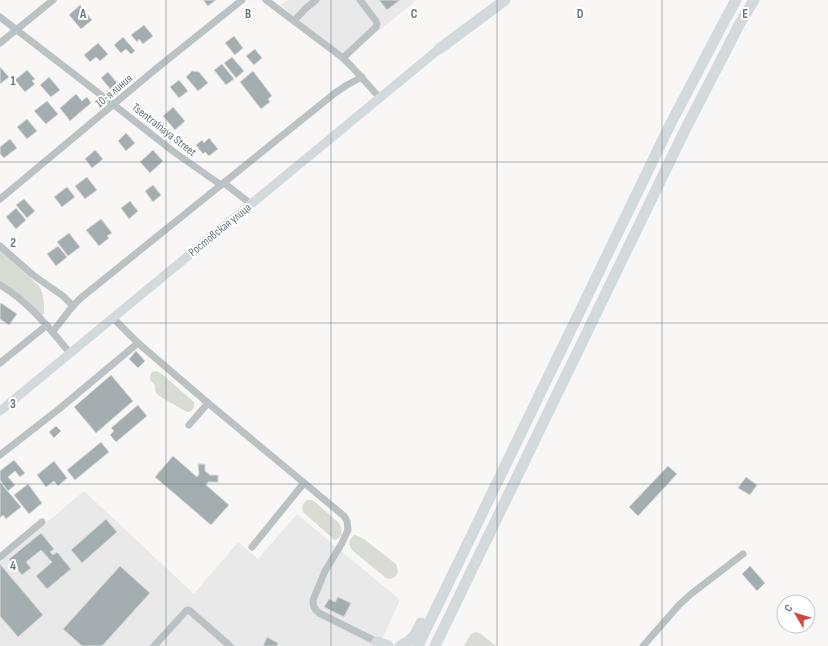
<svg xmlns="http://www.w3.org/2000/svg" width="828" height="646" viewBox="0 0 828 646" font-family="'Sofia Sans Condensed',sans-serif">
  <rect width="100%" height="100%" fill="#f8f7f5"/>
  <g fill="#e8e9e8">
    <polygon points="288,0 417,0 346,57 280,5"/>
    <polygon points="84,491 194,594 238,542 258,559 297,514 400,600 379,646 0,646 0,562"/>
  </g>
  <g fill="#d8dcd5">
    <path d="M0 250 39 286C44 294 44 304 44 314L41 315 0 283Z"/>
    <path d="M157 371 163 375 194 402C195 407 193 409 190 412 189 412 188 412 187 412 185 411 159 396 158 395 155 392 155 389 155 385L150 380V376L152 372Z"/>
    <path d="M307 500H311L315 502 339 523C343 529 343 538 334 540L331 537 303 512C301 507 303 503 307 500Z"/>
    <path d="M354 535 358 536 365 540 392 561 396 564 398 571C396 577 392 580 386 578L353 551C348 545 348 540 354 535Z"/>
    <polygon points="476,632 481,634 496,646 464,646 471,634"/>
  </g>
  <g fill="#a4aeb1" stroke="#d9d9d7">
    <polygon points="203,0 216,0 208,6"/>
    <polygon points="379,0 400,0 387,10"/>
    <polygon points="80,5 92,20 81,29 69,15"/>
    <polygon points="144,25 153,36 143,44 139,39 137,42 131,35"/>
    <polygon points="234,36 243,48 235,55 225,43"/>
    <polygon points="123,37 135,51 131,54 126,49 121,53 114,45"/>
    <polygon points="98,43 108,54 100,61 96,57 90,62 84,55"/>
    <polygon points="255,49 262,58 254,65 246,56"/>
    <polygon points="232,57 244,71 236,78 224,63"/>
    <polygon points="222,64 234,79 226,85 214,70"/>
    <polygon points="0,67 9,77 0,84"/>
    <polygon points="27,70 35,79 32,81 35,84 25,92 15,80"/>
    <polygon points="192,71 199,72 208,83 198,91 186,77"/>
    <polygon points="253,71 272,96 268,99 270,102 261,109 240,82"/>
    <polygon points="108,72 119,85 112,91 101,78"/>
    <polygon points="49,77 60,90 51,97 40,85"/>
    <polygon points="179,80 188,91 179,98 170,87"/>
    <polygon points="76,94 82,101 87,97 91,103 70,121 60,108"/>
    <polygon points="47,101 58,114 46,124 34,111"/>
    <polygon points="173,107 185,121 175,130 163,116"/>
    <polygon points="27,119 37,131 27,139 17,127"/>
    <polygon points="126,133 135,143 126,151 118,141"/>
    <polygon points="209,138 218,149 209,156 205,152 203,154 196,145 202,140 204,143"/>
    <polygon points="10,139 17,148 4,158 0,154 0,147"/>
    <polygon points="95,150 103,159 92,168 85,159"/>
    <polygon points="153,150 163,161 150,173 140,162"/>
    <polygon points="87,177 97,190 85,199 75,186"/>
    <polygon points="153,185 161,195 153,202 145,191"/>
    <polygon points="67,187 75,197 62,207 54,197"/>
    <polygon points="24,199 35,211 27,218 16,205"/>
    <polygon points="130,201 138,211 129,219 121,208"/>
    <polygon points="16,208 26,220 16,229 6,217"/>
    <polygon points="101,219 112,233 107,236 109,238 99,246 86,230"/>
    <polygon points="69,233 80,247 68,256 57,242"/>
    <polygon points="58,246 67,257 56,266 47,254"/>
    <polygon points="1,303 17,314 9,325 0,319 0,305"/>
    <polygon points="136,351 145,361 138,368 129,359"/>
    <polygon points="111,375 133,401 96,433 74,407"/>
    <polygon points="138,405 147,416 116,442 110,435 114,431 111,428"/>
    <polygon points="56,426 61,431 54,438 49,432"/>
    <polygon points="101,442 109,452 75,480 67,470"/>
    <polygon points="173,456 197,477 199,474 198,464 205,464 205,471 210,475 218,475 218,482 208,482 206,485 229,505 211,525 155,477"/>
    <polygon points="14,460 25,473 20,477 15,471 8,477 15,485 8,491 0,480 0,471"/>
    <polygon points="54,461 67,478 58,486 54,481 46,487 37,475"/>
    <polygon points="668,466 677,474 638,516 629,507"/>
    <polygon points="746,477 757,485 750,495 738,488"/>
    <polygon points="0,482 21,507 6,519 3,515 0,518"/>
    <polygon points="28,484 42,503 29,514 14,495"/>
    <polygon points="106,519 117,532 82,563 71,550"/>
    <polygon points="41,533 54,549 50,552 53,555 57,552 71,569 47,589 36,576 52,562 41,550 26,562 31,568 22,575 9,559"/>
    <polygon points="0,564 43,615 18,637 0,616"/>
    <polygon points="120,566 150,593 102,646 82,646 63,629"/>
    <polygon points="750,566 765,583 757,591 742,574"/>
    <polygon points="338,597 351,603 344,617 324,607 329,599 335,602"/>
    <polygon points="267,637 278,643 277,646 263,646"/>
  </g>
  <g fill="none" stroke-linecap="round" stroke-linejoin="round">
    <g stroke="#bcc2c4" stroke-width="7">
      <polyline points="266,0 343,58 352,67 380,98"/>
      <polyline points="0,17 114,105 174,152 221,185"/>
      <polyline points="294,21 305,9 316,0"/>
      <polyline points="0,43 53,0"/>
      <polyline points="343,58 376,27 377,24 376,21 360,0"/>
      <polyline points="224,183 251,204"/>
      <polyline points="0,199 157,68 242,0"/>
      <polyline points="0,246 33,275 63,296 73,306"/>
      <path d="M0 285C29 302 49 328 70 353"/>
      <path d="M113 318 138 343 208 403 344 516 347 521 348 530 342 543 325 571 313 600C313 606 314 609 319 613L377 642"/>
      <path d="M52 332C63 320 70 307 82 297L335 93 347 85 362 77"/>
      <polyline points="0,363 47,325"/>
      <polyline points="189,425 208,403"/>
      <polyline points="0,455 59,409 138,343"/>
      <polyline points="252,547 304,483"/>
      <polyline points="0,557 42,522"/>
      <polyline points="154,646 186,611 188,610 190,611 230,646"/>
      <polyline points="643,646 679,605 691,594 743,554"/>
    </g>
    <polyline stroke="#d4d9db" stroke-width="9" points="0,411 439,49"/>
    <g stroke="#d4d9db" stroke-width="11">
      <polyline points="439,49 505,0"/>
      <polyline points="377,642 388,646"/>
      <path d="M400 646C412 641 416 634 421 623"/>
      <polyline points="418,646 670,125 726,18 736,0"/>
      <polyline points="435,646 684,132 739,25 754,0"/>
    </g>
  </g>
  <path fill="none" stroke="#65767d" stroke-width="1" stroke-opacity="0.55" d="M166 0V646M331 0V646M497 0V646M662 0V646M0 162H828M0 323H828M0 484H828"/>
  <g text-anchor="middle" dominant-baseline="central" stroke-width="4" stroke-linejoin="round" paint-order="stroke">
    <g font-size="12" fill="#65767d" stroke="#fff">
      <text transform="translate(114 91) rotate(-40)">10-я линия</text>
      <text transform="translate(164 130) rotate(38)">Tsentralnaya Street</text>
      <text transform="translate(220 230) rotate(-39)">Ростовская улица</text>
    </g>
  </g>
  <g font-size="13" text-anchor="middle" font-weight="bold" fill="#65767d" stroke="#fff" stroke-width="4" stroke-linejoin="round" paint-order="stroke">
    <text x="83" y="18">A</text>
    <text x="248" y="18">B</text>
    <text x="414" y="18">C</text>
    <text x="580" y="18">D</text>
    <text x="745" y="18">E</text>
    <text x="13" y="85">1</text>
    <text x="13" y="247">2</text>
    <text x="13" y="408">3</text>
    <text x="13" y="570">4</text>
  </g>
  <g transform="translate(796 614) rotate(308)"><circle r="19" fill="#ffffff" stroke="#c1c8cb"/>
  <path d="M0-3L7 15L0 10L-7 15Z" fill="#d44739"/>
  <text y="-6" font-size="11" font-weight="bold" text-anchor="middle" fill="#65767d">С</text>
  </g>
</svg>
